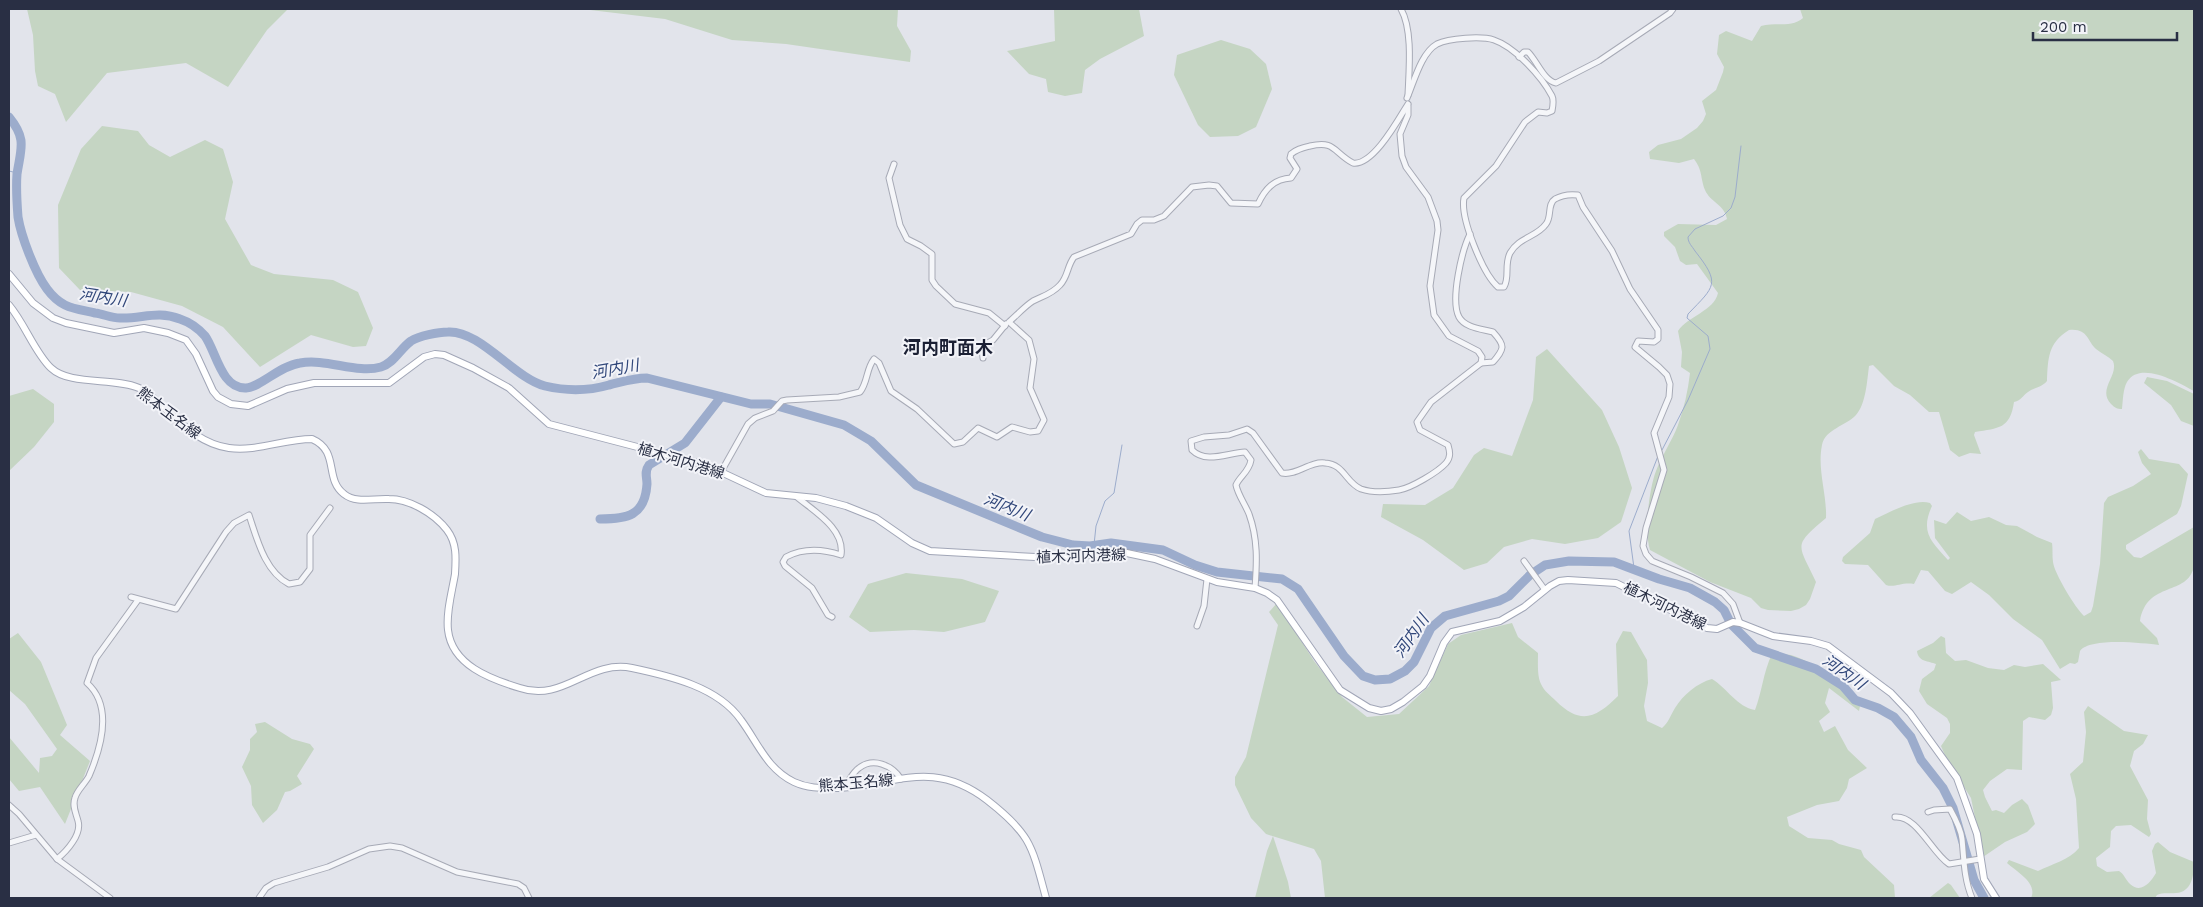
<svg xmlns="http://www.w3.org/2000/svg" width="2203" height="907" viewBox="0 0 2203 907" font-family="'Work Sans','Noto Sans JP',sans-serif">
  <rect width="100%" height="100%" fill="#e2e4eb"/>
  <g fill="#c5d5c3">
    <polygon points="27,9 288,9 267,30 228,87 186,63 107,73 66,122 55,94 38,86 35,71 33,35"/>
    <polygon points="582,9 898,9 897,26 911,51 910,62 786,44 732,40 665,19"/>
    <polygon points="1054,9 1139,9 1144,36 1100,59 1085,70 1082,93 1065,96 1048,92 1046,79 1029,74 1007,51 1055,41"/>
    <path d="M1800 9H2194V391C2179 383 2140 360 2127 382 2123 389 2123 400 2122 409 2117 409 2115 408 2111 404 2097 389 2119 376 2113 361 2108 356 2102 354 2096 349 2087 341 2088 328 2069 330 2048 343 2048 358 2047 381 2041 388 2035 387 2028 392 2022 396 2022 400 2014 402 2010 429 1999 428 1975 432L1974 435 1981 454 1970 453 1959 457 1950 450 1939 412H1929L1910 395 1894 386 1873 365 1869 366C1867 381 1866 404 1856 415 1846 426 1825 429 1822 445 1817 469 1827 494 1826 518 1792 547 1798 543 1816 582L1810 599 1806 605 1799 609 1791 611 1768 610 1761 608 1751 598 1710 582 1650 550C1644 532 1649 489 1656 471 1662 455 1672 441 1678 425 1684 408 1688 391 1690 373L1681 367 1682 352 1678 331C1688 316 1714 311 1718 293L1697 264 1686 265 1680 261 1675 247 1664 236V232L1678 224 1716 225 1727 219C1725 205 1710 202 1705 190 1700 177 1703 171 1694 159L1679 163 1650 159 1649 152 1658 145 1681 139 1697 128 1703 121 1706 114 1702 101 1716 90 1723 72 1724 67 1717 54 1719 35 1726 31 1752 41 1761 26C1775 22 1792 28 1803 18Z"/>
    <polygon points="1221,40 1250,49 1266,64 1272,89 1256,127 1238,136 1210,137 1198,125 1174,75 1177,55"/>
    <polygon points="102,126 138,131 149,145 170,157 205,140 223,149 233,182 225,219 251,265 274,274 333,280 358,292 373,328 366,346 353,347 311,335 260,367 223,327 182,306 131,292 80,290 59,268 58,205 81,149"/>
    <polygon points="1547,349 1602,410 1619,447 1632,488 1621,522 1598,538 1565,544 1532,539 1504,547 1487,563 1464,570 1423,540 1381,517 1383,504 1425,505 1453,488 1474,455 1484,448 1512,456 1533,400 1536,357"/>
    <polygon points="2147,377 2167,381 2194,394 2194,426 2181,421 2171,405 2144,383"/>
    <polygon points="33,389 54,404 54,422 34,447 9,471 9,396"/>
    <path d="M2141 449 2149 459 2179 464 2188 474 2181 506 2177 514 2126 545V549L2134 557 2141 558 2194 527C2194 539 2197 554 2194 566 2188 597 2147 580 2140 621L2157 638 2159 645C2143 643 2090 637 2080 651L2078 662 2075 664 2070 663 2060 669 2042 640 2013 619 1989 595 1971 582 1952 594 1945 591 1928 571 1921 570 1914 584C1901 582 1895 588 1886 585L1868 565 1845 564 1842 561 1843 557 1870 533 1875 519C1890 512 1915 498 1930 503L1932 506C1920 532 1931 541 1948 560L1950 558 1935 538 1934 520 1946 524 1957 512 1971 521 1989 517 2006 525 2017 526 2037 537 2052 543C2053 550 2052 556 2053 562 2054 573 2076 609 2084 616L2091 612 2093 606 2100 564 2104 503 2108 497 2133 486 2151 474 2142 463 2138 452Z"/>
    <polygon points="906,573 962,579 999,591 985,622 944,632 914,630 870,632 849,617 868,584"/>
    <path d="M1277 603 1314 661 1342 697 1367 717 1399 714 1429 686 1448 644 1461 635 1512 623 1518 637 1538 653C1538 662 1537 676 1541 684 1544 691 1551 696 1556 701 1581 726 1597 717 1618 696L1616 644 1623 631 1631 632 1647 660 1648 683 1644 706 1647 721 1662 728C1669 722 1670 716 1675 708 1683 695 1697 683 1712 679 1727 688 1737 707 1755 710 1762 692 1763 673 1772 654 1778 655 1785 654 1791 655 1818 663 1843 685 1860 706L1859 711 1829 688 1825 703 1830 712 1819 721 1824 732 1835 726 1848 750 1867 768 1849 779 1847 788 1839 801 1817 805 1787 817 1789 826 1808 838 1832 840 1839 844 1861 850 1864 857 1894 885 1895 898H1325L1321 861 1314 849 1266 834 1251 818 1235 785V777L1246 757 1278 625 1269 612Z"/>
    <polygon points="18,633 41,662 67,725 60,735 90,761 65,824 40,787 19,791 9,779 9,737 39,773 40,758 52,756 57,749 25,704 9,690 9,639"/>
    <path d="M1941 636 1945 638 1946 653 1955 661 1966 660 1988 668 2004 670 2014 665 2025 667 2043 664 2061 680 2051 682 2053 708 2051 715 2045 720 2029 717 2023 721 2022 770 2007 769 1990 781 1983 790 1985 797 1992 811 1996 810 2004 813 2012 805 2022 799 2028 805 2035 824 2027 832 2005 842 1983 857 1971 798 1947 760 1941 746 1950 733V724L1947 718 1927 704 1919 691 1922 679 1934 670 1936 664C1929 661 1918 662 1917 651L1933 643Z"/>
    <path d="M2088 706 2124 731 2148 735 2143 744 2134 751 2130 766 2148 800 2147 819 2151 834 2149 837 2131 825 2116 826 2111 831 2110 847 2096 858 2097 866 2107 872 2119 871C2124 874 2125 879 2130 884 2141 894 2150 883 2156 873L2152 851 2155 844 2158 842 2170 852 2194 862C2194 875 2192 892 2176 893 2169 894 2164 892 2157 895L2155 898H2031C2038 883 2017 872 2007 863L2009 860 2038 871C2052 864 2069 860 2079 848L2076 799 2070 774 2083 762 2086 732 2084 712Z"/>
    <polygon points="265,722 292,739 310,744 314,749 297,776 302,784 290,791 285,792 277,810 263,823 252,805 251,786 242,767 250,750 250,739 257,732 255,724"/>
    <polygon points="1273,836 1288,882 1291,898 1255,898 1267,851"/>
    <polygon points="1948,883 1951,885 1960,898 1929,898"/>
  </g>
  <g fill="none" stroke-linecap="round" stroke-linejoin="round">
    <g stroke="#9caccc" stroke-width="1">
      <polyline points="9,171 17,173"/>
      <path d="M1662 450 1688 400 1710 349 1708 336 1687 318 1688 314C1715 286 1721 284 1695 251 1692 246 1688 243 1688 237L1695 229 1723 216 1731 208 1735 197 1741 146"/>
      <polyline points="1094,545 1096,526 1105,501 1114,493 1122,445"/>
      <polyline points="1634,568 1629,531 1658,456"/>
    </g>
    <g stroke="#9caccc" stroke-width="9">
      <path d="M9 117C27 139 21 148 17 174 16 187 17 204 18 217 21 236 35 273 47 289 61 308 73 308 95 313 104 314 111 318 120 318 142 319 157 310 180 319 189 322 198 328 205 336 216 351 221 389 246 388 261 387 279 366 300 363 326 358 357 374 381 367 394 363 400 349 411 341 419 336 438 332 448 332 480 330 514 378 545 386 566 391 588 391 609 385 622 382 633 378 647 378L751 404H770L844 425 871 441 916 485 1042 537 1073 545 1090 546 1111 543 1163 550 1195 565 1217 572 1282 579 1298 589 1344 656 1363 676 1375 680 1390 679 1405 671 1414 662 1431 628 1445 616 1499 601 1509 596 1530 575 1545 565 1569 561 1614 562 1659 579 1690 588 1715 602 1724 610 1731 624 1755 648 1816 669 1843 686 1855 700 1878 708 1894 717 1911 737 1921 760 1943 788 1953 808 1974 880 1984 898"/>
      <path d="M600 519C627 519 645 516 647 484 647 477 644 472 649 465L685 443 721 397"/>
    </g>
    <g stroke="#a7aab6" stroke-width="7">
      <g id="minor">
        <path d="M1401 9C1413 30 1409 70 1408 95"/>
        <path d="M1519 57 1524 52H1528C1537 61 1544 81 1556 83L1599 61 1670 13 1673 9"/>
        <path d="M1407 98C1414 82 1421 53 1437 44 1449 38 1482 36 1494 40 1515 47 1542 77 1552 96 1554 100 1553 106 1552 111L1547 113 1538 112 1525 122 1496 166 1464 198C1460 218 1483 274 1498 287H1504C1510 277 1504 265 1510 253 1519 237 1537 237 1546 224 1552 217 1547 204 1555 199 1562 195 1570 194 1578 195L1583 207 1612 251 1630 289 1658 330V339L1654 342 1638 341 1635 347 1659 367 1667 375 1670 384 1669 397 1654 433 1664 470 1646 528 1643 546 1646 554 1652 561 1691 577 1723 593 1733 604 1740 623"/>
        <polyline points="894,164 889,178 900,225 907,239 921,246 932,254 932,280 936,286 955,304 989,313 1005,326"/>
        <path d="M1470 234C1462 250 1450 300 1459 317 1465 328 1482 329 1493 332 1506 346 1504 349 1493 362L1481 363"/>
        <polyline points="983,358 982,346 993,340 1006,324"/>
        <path d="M721 472 748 424 755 418 773 411 782 401 787 400 839 397 860 392C868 382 866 369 874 359L879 363 891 391 917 409 954 444 963 442 978 428 997 437 1012 427 1030 432 1038 431 1044 420 1030 388 1034 359 1029 340 1009 322C1016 316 1025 306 1033 301 1043 296 1052 294 1060 285 1068 277 1067 266 1074 257L1131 234 1137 224 1142 220H1154L1164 216 1192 187 1209 185 1217 186 1231 203 1258 204C1265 189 1274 179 1291 178L1297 169 1290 158 1291 154C1297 149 1302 148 1310 146 1335 140 1333 152 1353 163 1373 166 1398 120 1408 104"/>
        <path d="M797 497C815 512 845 529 841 555 823 549 803 548 786 557L783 562 785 566 812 588 828 615 832 617"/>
        <polyline points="1524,561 1545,590"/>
        <path d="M1255 588C1257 562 1258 539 1249 514 1245 504 1238 495 1236 485 1240 476 1249 472 1251 460L1245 452C1227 453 1206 464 1192 450L1191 441 1204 437 1229 435 1247 429 1253 433 1282 473C1296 476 1310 461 1325 463 1344 464 1346 483 1361 489 1373 493 1387 492 1399 490 1411 488 1438 472 1446 463 1451 457 1450 452 1448 445L1420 430 1417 422 1431 402 1481 363 1482 357 1478 351 1449 336 1434 315 1430 286 1438 230 1437 221 1428 197 1406 167 1402 156 1400 134 1408 115V106"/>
        <path d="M131 597 176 609 226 532 234 523 249 515C257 539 265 572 289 584L300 582 310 569V535L330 508"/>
        <polyline points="1197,626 1204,606 1207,579"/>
        <path d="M844 787C849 781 853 772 859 768 873 757 892 765 901 779"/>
        <polyline points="9,805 19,814 57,859 110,898"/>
        <path d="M1928 812 1934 810 1950 809C1955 818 1961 829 1962 839 1964 859 1964 879 1972 898"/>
        <path d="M1895 817C1917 815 1932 853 1949 864L1980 859"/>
        <polyline points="9,843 36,835"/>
        <path d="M57 859C67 851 82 834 78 821 76 813 72 806 75 798 77 790 85 784 89 776 101 748 113 706 87 683L96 658 138 600"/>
        <polyline points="259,898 266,888 274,883 328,867 369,849 390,846 402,848 457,872 518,884 524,888 529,898"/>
      </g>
    </g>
    <g stroke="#a1a6b7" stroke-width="8">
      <g id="major">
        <polyline points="9,274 33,303 53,318 66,323 114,333 144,328 168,333 186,340 196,354 213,391 218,397 231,404 248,406 287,389 314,383 389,383 424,357 435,354 444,355 473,368 509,388 549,424 695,462 721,472 766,493 816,498 846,506 876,518 912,543 930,551 1035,557 1067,557 1122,552 1155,559 1217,582 1255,588 1267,593 1277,600 1340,690 1369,708 1381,711 1391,709 1403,702 1423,686 1430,676 1444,643 1452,632 1500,621 1524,607 1550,586 1559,581 1568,580 1616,583 1707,628 1717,629 1733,622 1740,623 1773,636 1811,641 1828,646 1891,693 1910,713 1957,778 1977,834 1984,879 1996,898"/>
        <path d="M9 305C25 324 35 353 51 368 70 386 114 377 139 388 148 392 155 400 163 407 183 425 201 444 229 448 256 452 284 439 312 439 340 451 324 479 344 494 356 504 374 498 389 499 409 499 434 513 447 530 457 543 456 558 455 574 452 592 446 612 448 630 452 665 490 679 520 688 563 703 589 659 632 668 670 676 718 687 741 720 758 743 767 769 794 782 809 789 823 788 839 788 898 784 933 759 987 800 1031 834 1032 846 1046 898"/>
      </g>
    </g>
    <use href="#minor" stroke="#f5f6f9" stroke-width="5"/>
    <use href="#major" stroke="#fff" stroke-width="6"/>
  </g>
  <g text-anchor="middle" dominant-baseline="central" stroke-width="4" stroke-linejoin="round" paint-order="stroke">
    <g font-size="15" fill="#292f44" stroke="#f2f3f8">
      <text transform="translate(169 413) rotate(37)">熊本玉名線</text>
      <text transform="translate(681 461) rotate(17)">植木河内港線</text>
      <text transform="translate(1081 556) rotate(-2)">植木河内港線</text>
      <text transform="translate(1665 606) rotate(26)">植木河内港線</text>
      <text transform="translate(856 783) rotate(-5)">熊本玉名線</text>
    </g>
    <g font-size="16" font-style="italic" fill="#31477a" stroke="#f2f3f8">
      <text transform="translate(103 297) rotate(9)">河内川</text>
      <text transform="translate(615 369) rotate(-10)">河内川</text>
      <text transform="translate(1007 507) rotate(22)">河内川</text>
      <text transform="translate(1411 636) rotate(-55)">河内川</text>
      <text transform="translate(1844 672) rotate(35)">河内川</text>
    </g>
    <g font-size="18" font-weight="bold" fill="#1b2034" stroke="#f2f3f8">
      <text x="948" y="347">河内町面木</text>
    </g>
  </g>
  <rect width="2203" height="907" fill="none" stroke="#292f44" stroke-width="20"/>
  <path d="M2033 32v8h144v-8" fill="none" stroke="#292f44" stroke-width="2.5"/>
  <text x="2040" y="32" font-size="15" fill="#292f44" stroke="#f2f3f8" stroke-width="4" paint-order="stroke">200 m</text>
</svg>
